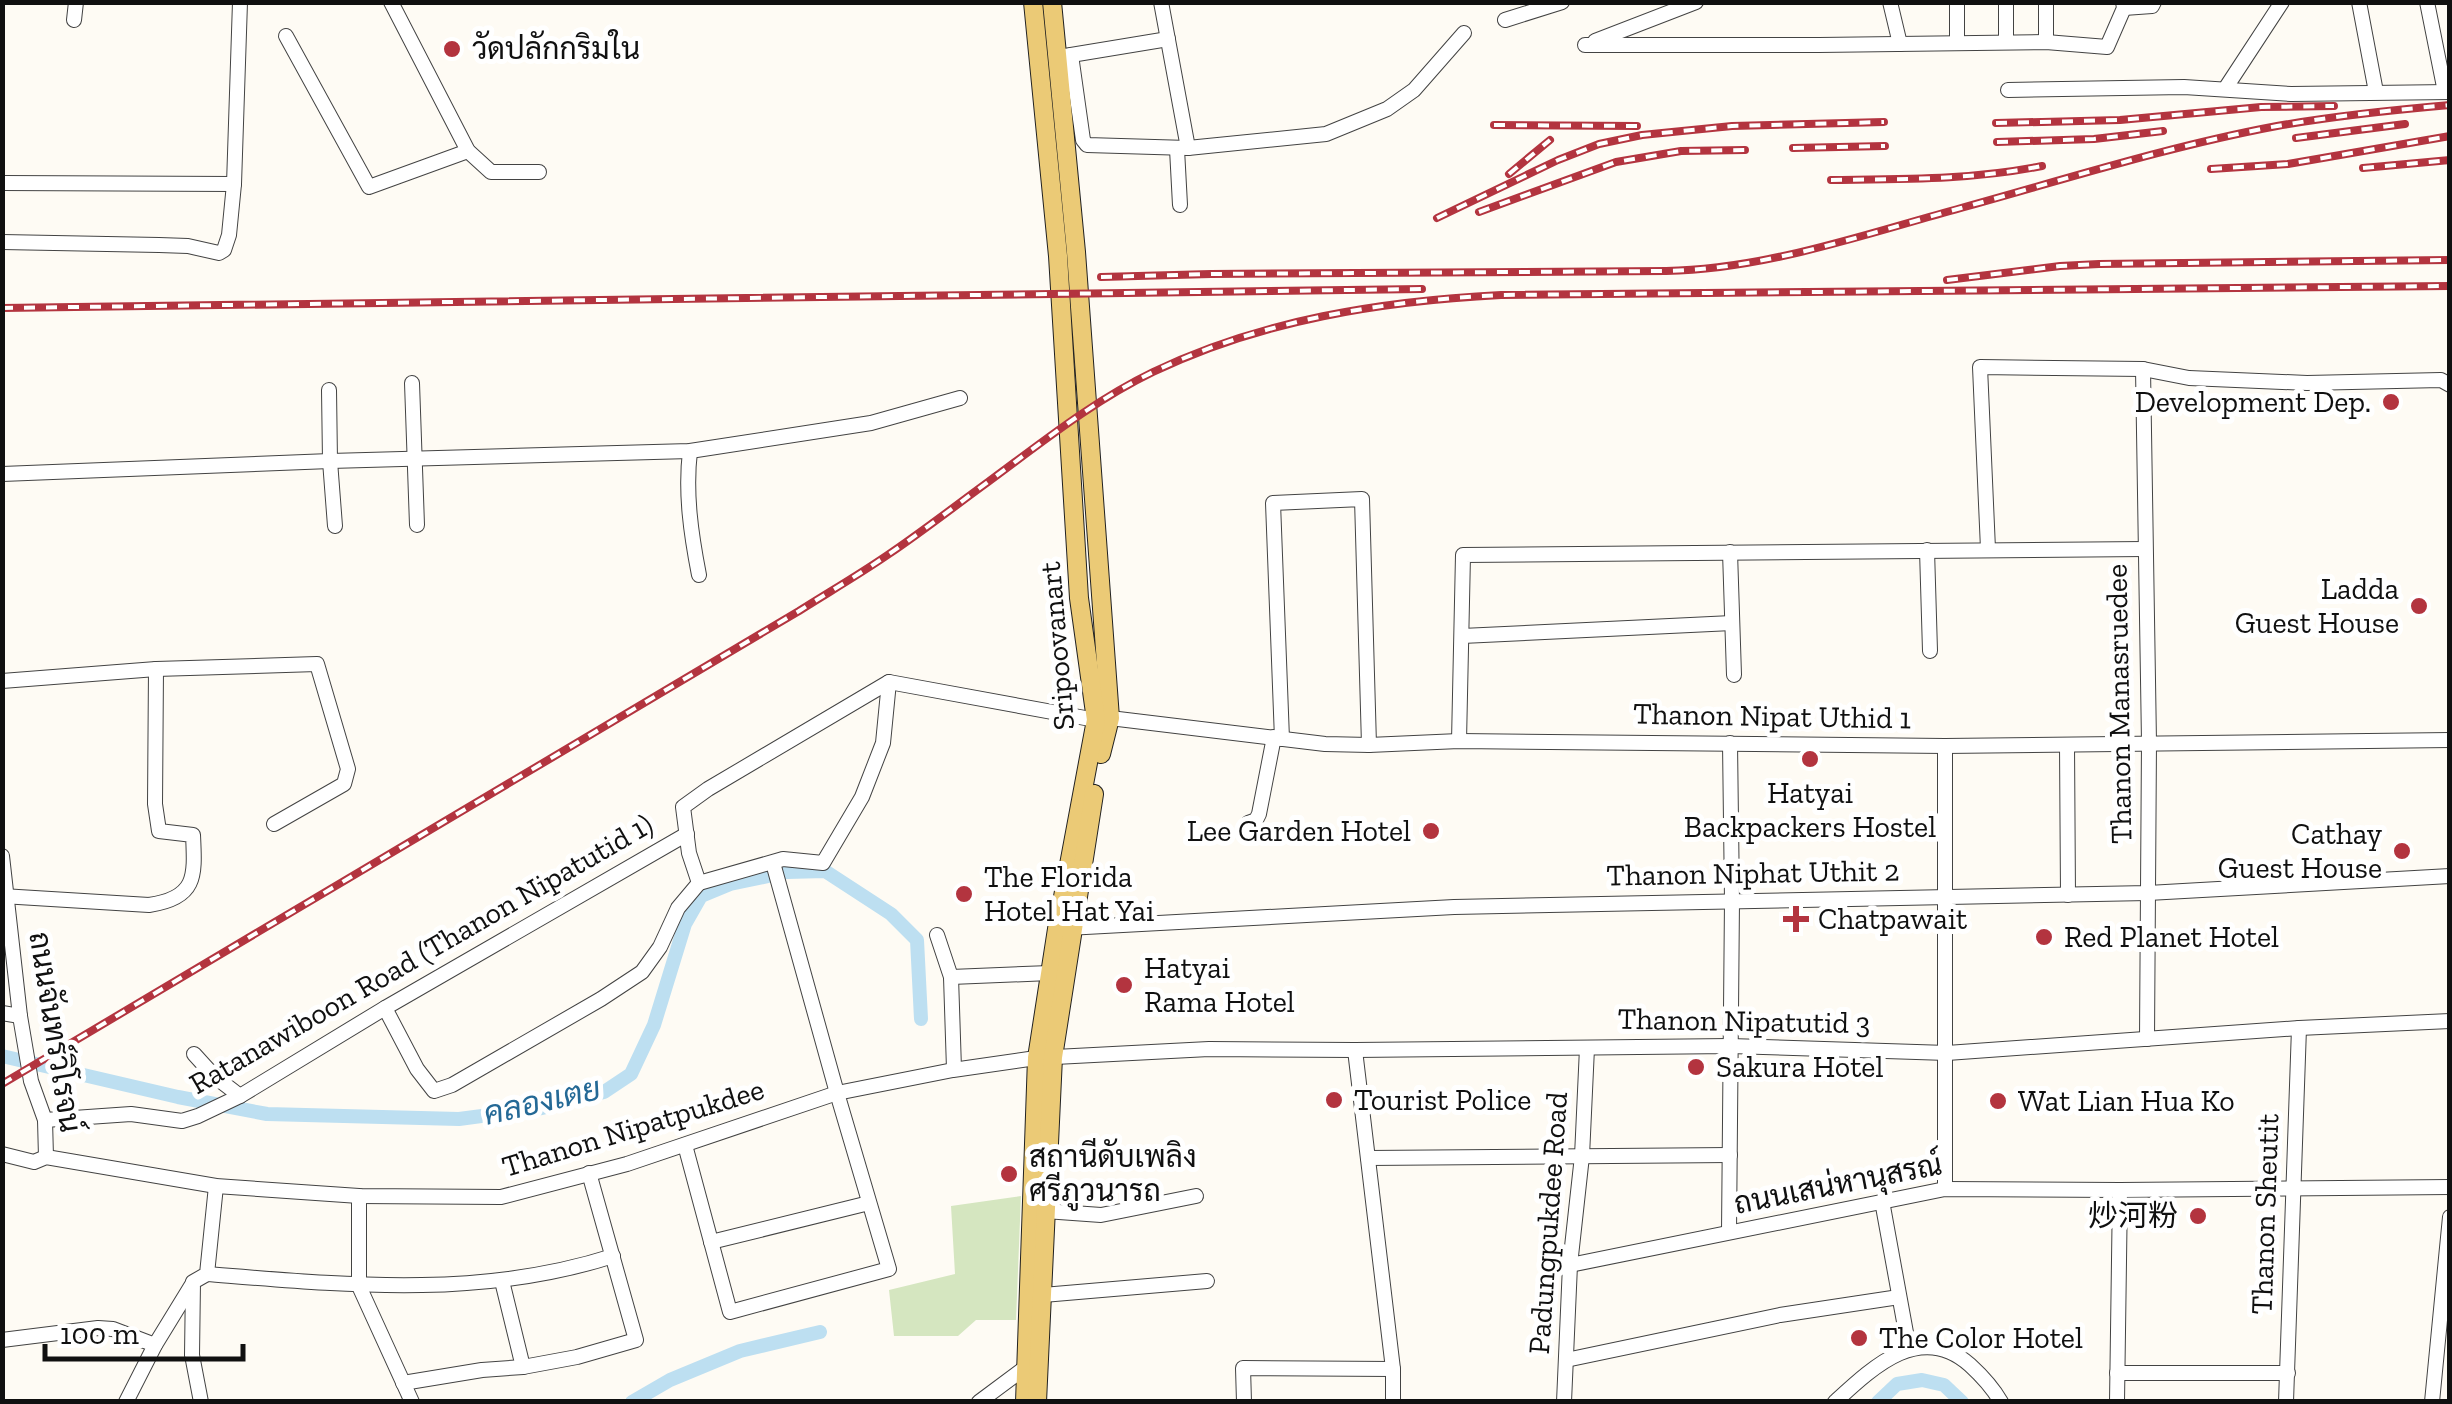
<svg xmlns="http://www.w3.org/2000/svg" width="2452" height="1404" viewBox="0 0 2452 1404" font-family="'Zilla Slab','Noto Sans SC',Sarabun,serif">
  <rect width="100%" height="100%" fill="#fefbf4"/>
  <polygon fill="#d5e6c0" points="1021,1196 1016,1320 976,1320 958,1336 894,1336 889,1290 955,1274 951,1206"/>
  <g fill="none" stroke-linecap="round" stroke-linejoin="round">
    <g stroke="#bddff1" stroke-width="14">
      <polyline points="2,1056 178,1097 267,1114 459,1119 542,1108 604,1092 631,1074 654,1025 685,924 701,896 730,884 787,872 825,871 891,914 917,940 921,1019"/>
      <polyline points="632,1402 670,1380 740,1351 820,1332"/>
      <polyline points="1878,1402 1897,1384 1922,1380 1944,1385 1962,1402"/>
    </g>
    <g stroke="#434343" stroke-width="16">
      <g id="minor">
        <polyline points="391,2 468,151 491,172 539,172"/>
        <polyline points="1161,2 1188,148"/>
        <polyline points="1890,2 1900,44"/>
        <polyline points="2006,2 2006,42"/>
        <polyline points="2046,2 2046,42"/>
        <polyline points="2359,2 2376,92"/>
        <polyline points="2427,2 2445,92"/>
        <polyline points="2124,8 2152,6 2154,2"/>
        <polyline points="74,20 76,2"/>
        <polyline points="1505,20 1562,2"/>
        <polyline points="286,36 369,187 468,151"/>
        <polyline points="1595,41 1696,2"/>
        <polyline points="1957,43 1957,2"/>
        <polyline points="1585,45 1819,45 2046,42 2107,47 2124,8 2123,2"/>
        <polyline points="1071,55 1083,140 1087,145 1188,148 1326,134 1387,109 1414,90 1464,33"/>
        <polyline points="1065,56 1168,39"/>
        <polyline points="2225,89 2282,2"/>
        <polyline points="2008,90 2184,87 2291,94 2450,92"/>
        <polyline points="1177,149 1180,205"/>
        <polyline points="2,183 234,184"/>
        <polyline points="2,242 159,245 188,246 219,253 224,250 229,235 234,184 240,2"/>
        <polyline points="2143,369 2149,742 2147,1039"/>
        <polyline points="412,383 417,525"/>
        <polyline points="329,390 330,461 335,526"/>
        <path d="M690 451C685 493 691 534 699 575"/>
        <polyline points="2,474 330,461 690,451 871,423 960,398"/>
        <polyline points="1988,549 1980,367 2143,369 2189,378 2307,383 2441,380 2450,385"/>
        <polyline points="1927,550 1930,651"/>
        <polyline points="1730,552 1734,675"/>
        <polyline points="1462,636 1732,623"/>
        <polyline points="2,681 156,669 317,664 348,769 344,784 274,824"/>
        <polyline points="1282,739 1273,503 1362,499 1369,745"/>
        <polyline points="1459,741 1463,555 2145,549"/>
        <polyline points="2067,745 2068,895"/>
        <polyline points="1945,746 1945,1189"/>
        <polyline points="1248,823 1256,820 1259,814 1274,737"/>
        <polyline points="2,856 20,1016 31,1081 45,1120 46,1157"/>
        <polyline points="699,883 689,853 683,807 708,789 889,682 1096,720 1110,718 1325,744 1369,745 1459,741 1945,746 2450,740"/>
        <polyline points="699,883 783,859 823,863 862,797 883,743 889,682"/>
        <path d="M2 896 149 905C197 898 195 876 193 835L159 831 155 804 156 669"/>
        <polyline points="1067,928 1454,907 2148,893 2450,876"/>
        <polyline points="937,935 951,977 954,1069"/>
        <polyline points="951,977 1050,973"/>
        <polyline points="385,1008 417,1069 434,1091 452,1085 601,999 642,972 660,947 678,908 699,883"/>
        <polyline points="2,1013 20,1016"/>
        <polyline points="1355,1050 1393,1369 1393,1402"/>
        <polyline points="194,1054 214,1076 240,1096"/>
        <polyline points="45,1120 131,1114 182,1121 198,1116 240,1096 385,1008 687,834"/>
        <polyline points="685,1145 730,1312 889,1269 837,1093 773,863"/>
        <polyline points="2,1154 34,1162 46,1157 216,1186 359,1196 501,1197 627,1164 837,1093 953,1070 1036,1058 1209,1049 1355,1050 1730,1046 1947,1053 2299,1028 2450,1021"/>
        <polyline points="1368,1158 1730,1155"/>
        <polyline points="359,1196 359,1286 412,1402"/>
        <polyline points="1882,1201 1909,1349"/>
        <polyline points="1045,1211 1101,1215 1196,1196"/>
        <polyline points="1729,1232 1732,900 1730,743"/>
        <polyline points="711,1242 869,1203"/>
        <polyline points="1570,1265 1945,1189 2120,1190 2450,1187"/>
        <path d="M207 1274C344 1285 479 1299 613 1256"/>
        <polyline points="502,1281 523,1367"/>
        <polyline points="1043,1295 1207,1281"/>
        <polyline points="2,1340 98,1328 113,1329 155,1345"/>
        <polyline points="1566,1360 1780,1315 1899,1297"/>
        <polyline points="2117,1373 2288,1373"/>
        <polyline points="403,1383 482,1370 523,1367 577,1357 636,1340 589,1173"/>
        <polyline points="126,1402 155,1345 193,1283"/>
        <polyline points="201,1402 192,1355 193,1282 207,1274 216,1186"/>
        <polyline points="979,1402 1026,1367"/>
        <polyline points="1244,1402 1243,1368 1393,1369"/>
        <polyline points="1564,1402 1570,1265 1582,1156 1587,1048"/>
        <path d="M1835 1402C1873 1367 1921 1321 1970 1365 1982 1376 1993 1388 2001 1402"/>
        <polyline points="2117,1402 2120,1190"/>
        <polyline points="2286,1402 2299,1028"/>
        <polyline points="2432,1402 2450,1217"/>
      </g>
    </g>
    <g stroke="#212121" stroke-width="20">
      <g id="major">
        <polyline points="1052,2 1076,252 1110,718 1101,754"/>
        <polyline points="1025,1402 1037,1058 1057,929 1096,720 1079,598 1058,256 1033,2"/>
        <polyline points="1037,1402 1053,1057 1094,794"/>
      </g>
    </g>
    <use href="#minor" stroke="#fff" stroke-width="14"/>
    <use href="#major" stroke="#ebca76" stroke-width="18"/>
    <g stroke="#b3343f" stroke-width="8">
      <g id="rail">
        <polyline points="1996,123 2120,120 2261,107 2334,106"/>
        <polyline points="1494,125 1637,126"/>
        <polyline points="2296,138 2405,124"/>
        <polyline points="1997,142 2094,139 2163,131"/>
        <polyline points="1793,148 1885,146"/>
        <polyline points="2363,168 2450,160"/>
        <polyline points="2211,169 2288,164 2450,136"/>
        <polyline points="1509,174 1550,140"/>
        <path d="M1831 180C1902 179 1972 180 2042 166"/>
        <polyline points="1479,212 1616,162 1681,151 1745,150"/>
        <polyline points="1437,218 1558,160 1599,144 1642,135 1732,126 1884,122"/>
        <path d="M1101 277 1211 274 1666 271C1767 269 1865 234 1961 208 2066 179 2170 146 2277 126 2334 116 2392 110 2450 105"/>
        <polyline points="1947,280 2060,266 2099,264 2450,260"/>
        <polyline points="2,308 1422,289"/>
        <path d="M2 1084 799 611C829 592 860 574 889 554 923 531 955 506 988 482 1041 443 1093 401 1153 372 1261 320 1382 301 1501 295L2450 286"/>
      </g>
    </g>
    <use href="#rail" stroke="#fff" stroke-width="4" stroke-dasharray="11" stroke-linecap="butt"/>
  </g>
  <g fill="#b3343f" stroke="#fff" stroke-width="4">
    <circle cx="452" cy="49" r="10"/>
    <circle cx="2391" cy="402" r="10"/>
    <circle cx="2419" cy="606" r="10"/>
    <circle cx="1810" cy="759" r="10"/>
    <circle cx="1431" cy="831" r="10"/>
    <circle cx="2402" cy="851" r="10"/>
    <circle cx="964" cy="894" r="10"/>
    <path d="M1791 904h10v10h10v10h-10v10h-10v-10h-10v-10h10z"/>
    <circle cx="2044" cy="937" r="10"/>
    <circle cx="1124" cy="985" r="10"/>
    <circle cx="1696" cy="1067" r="10"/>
    <circle cx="1334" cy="1100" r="10"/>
    <circle cx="1998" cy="1101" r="10"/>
    <circle cx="1009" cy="1174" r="10"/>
    <circle cx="2198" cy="1216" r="10"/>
    <circle cx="1859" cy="1338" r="10"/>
  </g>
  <g text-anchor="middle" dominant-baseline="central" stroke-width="10" stroke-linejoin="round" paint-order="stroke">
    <g font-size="30" fill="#101010" stroke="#fff" text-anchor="start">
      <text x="472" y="49">วัดปลักกริมใน</text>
      <text x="2371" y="402" text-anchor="end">Development Dep.</text>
      <text x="2399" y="589" text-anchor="end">Ladda<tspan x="2399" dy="34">Guest House</tspan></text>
      <text x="1810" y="793" text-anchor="middle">Hatyai<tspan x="1810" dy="34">Backpackers Hostel</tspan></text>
      <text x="1411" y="831" text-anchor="end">Lee Garden Hotel</text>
      <text x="2382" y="834" text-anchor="end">Cathay<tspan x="2382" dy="34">Guest House</tspan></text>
      <text x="984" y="877">The Florida<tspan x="984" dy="34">Hotel Hat Yai</tspan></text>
      <text x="1818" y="919">Chatpawait</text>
      <text x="2064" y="937">Red Planet Hotel</text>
      <text x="1144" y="968">Hatyai<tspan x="1144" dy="34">Rama Hotel</tspan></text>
      <text x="1716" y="1067">Sakura Hotel</text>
      <text x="1354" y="1100">Tourist Police</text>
      <text x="2018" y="1101">Wat Lian Hua Ko</text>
      <text x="1029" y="1157">สถานีดับเพลิง<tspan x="1029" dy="34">ศรีภูวนารถ</tspan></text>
      <text x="2178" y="1216" text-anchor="end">炒河粉</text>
      <text x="1879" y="1338">The Color Hotel</text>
    </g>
    <g font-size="30" fill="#101010" stroke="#fff">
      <text transform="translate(1057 646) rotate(-95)">Sripoovanart</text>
      <text transform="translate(2119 704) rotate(-91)">Thanon Manasruedee</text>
      <text transform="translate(1772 716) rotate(1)">Thanon Nipat Uthid 1</text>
      <text transform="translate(1753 873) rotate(-1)">Thanon Niphat Uthit 2</text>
      <text transform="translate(421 954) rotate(-30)">Ratanawiboon Road (Thanon Nipatutid 1)</text>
      <text transform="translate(1744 1021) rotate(1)">Thanon Nipatutid 3</text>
      <text transform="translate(55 1032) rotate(81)">ถนนจันทร์วิโรจน์</text>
      <text transform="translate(633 1128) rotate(-17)">Thanon Nipatpukdee</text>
      <text transform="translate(1838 1184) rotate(-11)">ถนนเสน่หานุสรณ์</text>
      <text transform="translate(2265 1214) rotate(-88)">Thanon Sheutit</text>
      <text transform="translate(1548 1223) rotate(-86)">Padungpukdee Road</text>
    </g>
    <g font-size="32" font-style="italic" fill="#246996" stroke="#fff">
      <text transform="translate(542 1101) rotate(-13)">คลองเตย</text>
    </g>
  </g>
  <rect width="2452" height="1404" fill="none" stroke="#101010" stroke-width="10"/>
  <path d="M45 1344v15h198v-15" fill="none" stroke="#101010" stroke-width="5"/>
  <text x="60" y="1344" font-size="30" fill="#101010" stroke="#ffffff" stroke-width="8" paint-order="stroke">100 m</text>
</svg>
